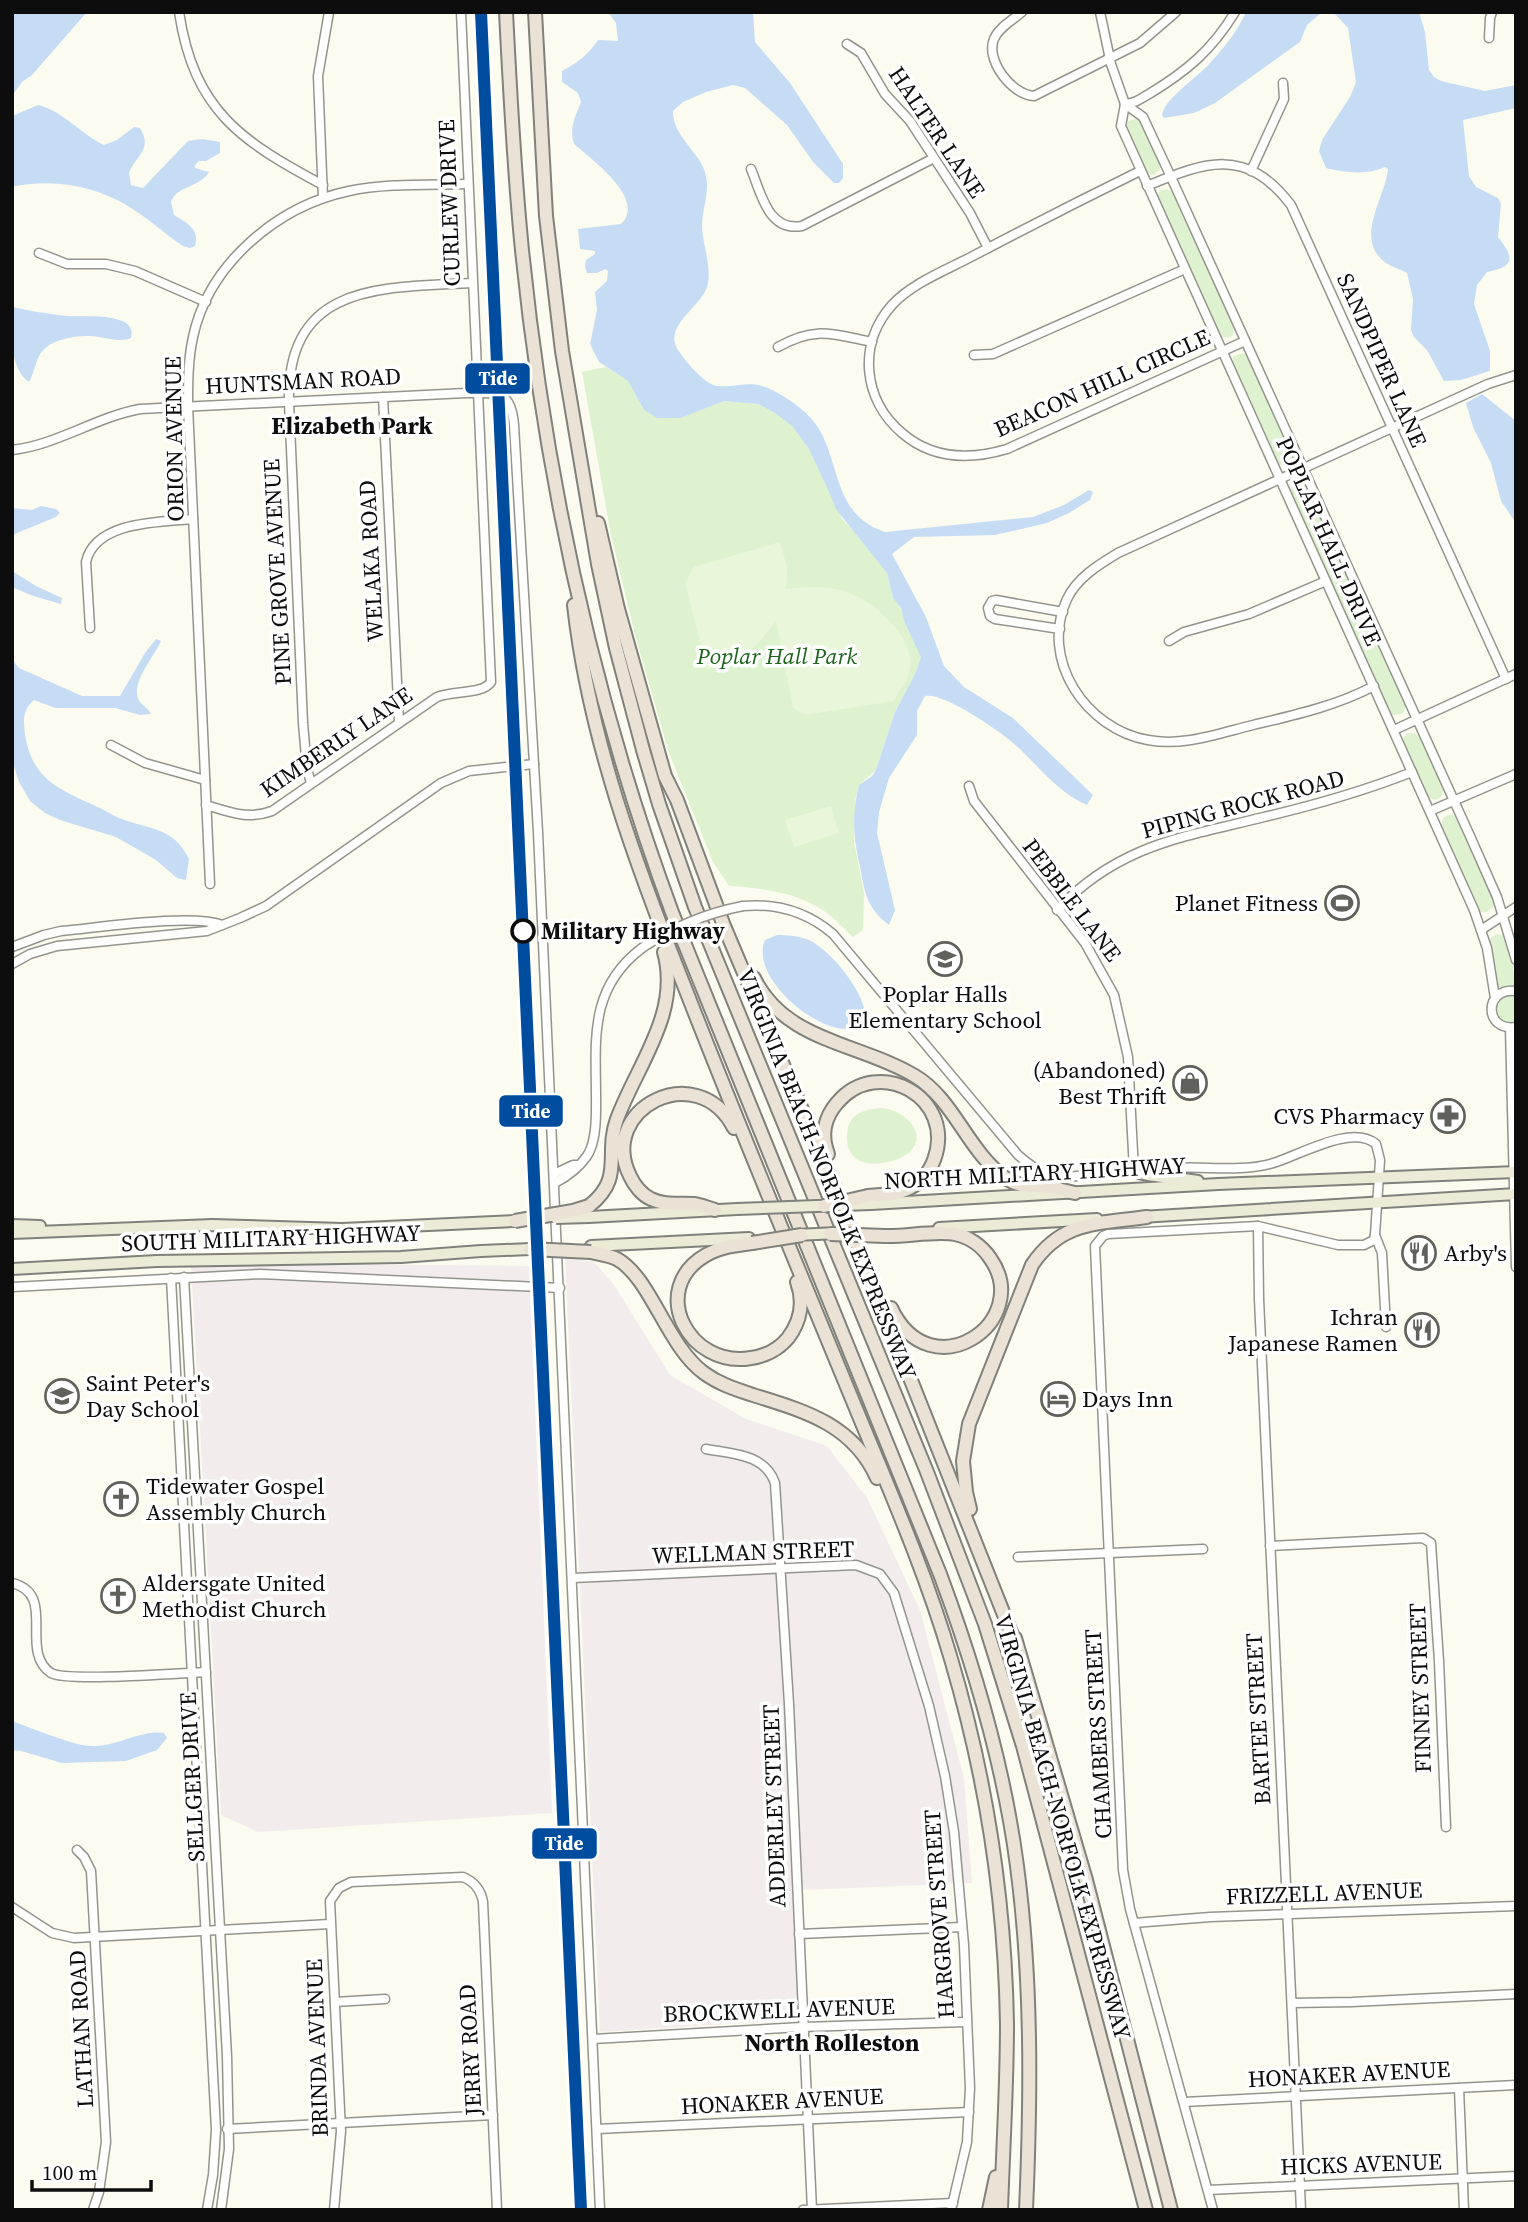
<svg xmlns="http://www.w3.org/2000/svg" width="1528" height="2222" viewBox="0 0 1528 2222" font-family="'Source Serif 4',serif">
  <rect width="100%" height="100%" fill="#fbfbf0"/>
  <g fill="#f3eced">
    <polygon points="565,1257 594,1262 614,1285 670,1375 746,1419 827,1446 867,1498 920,1610 964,1778 972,1883 803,1890 808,2019 600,2032"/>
    <polygon points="191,1263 529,1266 552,1813 258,1832 221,1815"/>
  </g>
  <g fill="#def2d0">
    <polygon points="1136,119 1141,122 1160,163 1160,169 1154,175 1145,173 1125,129 1128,121"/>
    <polygon points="1167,189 1172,192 1234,326 1233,335 1228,338 1220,336 1156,196 1161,190"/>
    <polygon points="1243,353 1247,356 1292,454 1291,463 1286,466 1277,464 1231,364 1234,356"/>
    <path d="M606 367 628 381 644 410 681 418 724 401 758 404 775 412 792 426 809 449 842 519 856 533 887 573 893 598 899 605 921 657 916 672 895 712 876 770 859 785 855 801 854 842 864 893 863 930 853 937C844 929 835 918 824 911 797 892 761 888 729 886L713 862 669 753 635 635 611 535 582 372Z"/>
    <polygon points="1301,482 1306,485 1405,703 1405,709 1402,714 1393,715 1389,710 1290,492 1293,484"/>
    <path d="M1408 733H1414L1419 736 1443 788C1444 797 1436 803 1428 797L1403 743 1404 737Z"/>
    <polygon points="1452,814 1457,818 1494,900 1494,906 1487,912 1481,912 1477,908 1441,824 1444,817"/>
    <polygon points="1497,934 1502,935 1507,939 1516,982 1514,988 1501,990 1498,986 1489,942 1492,937"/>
    <polygon points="1509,995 1516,997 1516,1023 1507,1024 1499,1019 1496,1011 1498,1002"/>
    <path d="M881 1108C901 1109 930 1131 910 1152 899 1162 871 1168 858 1160 853 1157 851 1152 848 1147 844 1120 854 1110 881 1108Z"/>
  </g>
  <g fill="#e9f6d9">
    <path d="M780 542 787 567 786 589C804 587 823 586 841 590 870 598 919 637 909 672 906 682 899 692 894 701L806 715 793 708 776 621C755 650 742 660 707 669L685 583 694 567Z"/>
    <polygon points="831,806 839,833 794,847 785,820"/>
  </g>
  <g fill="#c6dcf5">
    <polygon points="12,12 87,12 32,75 22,82 12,96"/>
    <path d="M608 12H753L755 42 790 83 843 164V178L839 183H834L813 162 787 125 745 88 733 85 706 92 683 102 673 111C672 133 695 149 703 167 712 187 703 204 702 224 702 239 707 252 708 266 709 272 709 282 707 287 700 307 667 324 676 346 681 357 705 385 717 386 738 388 749 379 770 389 787 397 809 412 819 429 841 467 834 515 885 532L1033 517 1064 505 1089 490 1093 492 1090 500 1069 513 1047 523 995 535 914 537 892 554 926 617 944 666 964 687 1013 718 1093 795 1087 805C1054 791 1034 759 1007 738 992 726 942 692 925 696L917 711V735L889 778 879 812 877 833 895 910 889 925C864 906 865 890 859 862 853 835 852 813 859 785L872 776 876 770 895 712 916 672 921 657 905 623 901 608 893 598 887 573 835 508 834 503 809 449 792 426 775 413 758 404 724 401 681 418H657L644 410 628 381 599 362 590 344 597 310 595 292 607 281 608 271 605 269 597 273H587L585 266 586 260 595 254V251L580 249 578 229 621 224C647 199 591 159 574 144 569 128 575 117 581 102L578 93 562 82V71C577 63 588 55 598 40L618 41 616 23Z"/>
    <path d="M1246 12H1419L1425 32 1429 70 1434 77 1441 81 1485 91 1516 85V108L1463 120 1469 176 1476 187 1498 198 1501 204 1498 237C1514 257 1516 267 1487 272L1477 285 1474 304 1490 351V371L1461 380 1444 381 1427 350 1414 337 1411 330 1413 299 1407 273C1400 269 1392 267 1386 263 1353 239 1385 199 1388 169L1385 167C1367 175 1346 173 1326 168L1319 151 1322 140 1350 97 1356 82 1348 28 1335 14 1321 13 1307 25 1300 42 1215 103 1194 113 1164 118 1162 115C1164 99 1198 77 1210 63 1224 48 1238 30 1246 12Z"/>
    <path d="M38 105C64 111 80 134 104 145L117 140 134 127 140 128C153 150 136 155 129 173L131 185 143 188 188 141 202 139 220 142V153L206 161H199L195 165V168L209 172C200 188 177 185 171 202L174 215C187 223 200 229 195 246L190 248 183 246C161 231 139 210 115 199 85 184 44 179 12 187V116Z"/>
    <path d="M12 307C30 311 48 314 67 316 84 317 106 314 122 321 130 324 133 330 131 338 121 342 110 339 99 337 82 334 48 338 39 356 35 364 34 373 29 382 8 367 12 330 12 307Z"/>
    <polygon points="1482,394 1516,421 1516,523 1501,501 1491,463 1473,427 1466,403"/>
    <polygon points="41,506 56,509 60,513 56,517 12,535 12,508 32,510"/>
    <polygon points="12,571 36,586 62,598 61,604 33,596 12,587"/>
    <path d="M156 639 161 641C155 656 128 685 140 702 143 706 148 708 151 714L140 715 115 708H55L34 700C23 709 23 720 25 734 32 781 61 790 100 808 106 811 112 815 119 818 149 830 173 826 189 859L186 880 177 878 156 860 116 837 60 820 45 813 30 801 19 782 12 760V659L19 668 82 696H120L145 653Z"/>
    <path d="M777 935C788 935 799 936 809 940 831 951 862 989 865 1013 855 1062 745 986 765 940Z"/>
    <path d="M12 1721C31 1728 73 1745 90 1746 116 1748 140 1729 164 1733L167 1738 157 1750 126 1761 62 1763 21 1751 12 1750Z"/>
  </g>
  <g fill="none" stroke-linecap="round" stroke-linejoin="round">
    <g stroke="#94948f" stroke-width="11">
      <g id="minor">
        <path d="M179 12C194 111 241 141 323 185"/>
        <path d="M1022 12C1013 20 999 27 994 39 985 60 1012 95 1034 96L1140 43 1176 12"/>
        <polyline points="1100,12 1111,64 1125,104 1121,126 1474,910 1487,948 1495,998"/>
        <polyline points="1489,38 1490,18 1492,12"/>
        <polyline points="847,44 861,53 885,94 910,121 970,213 988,248"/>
        <polyline points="1125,104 1143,117 1171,177 1470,836 1497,897 1516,960"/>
        <path d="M1125 104C1136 103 1140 99 1149 94 1187 71 1212 50 1235 12"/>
        <path d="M751 169C761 193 768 232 802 226L934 158"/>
        <path d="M1140 171C1083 199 1026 228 969 258 944 271 911 284 892 305 857 344 863 400 902 433 932 459 970 460 1007 449L1245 341"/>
        <polyline points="1251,171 1284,99 1283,83"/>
        <path d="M1147 186C1205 162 1246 146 1291 205L1506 679"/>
        <polyline points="323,198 318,76 329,12"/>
        <polyline points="39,253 67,264 106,264 135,271 206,302"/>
        <path d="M778 347C815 326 832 334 872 342"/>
        <polyline points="974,355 993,354 1185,269"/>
        <polyline points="383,397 399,722"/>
        <path d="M12 450C57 445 96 417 140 409L466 393C497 393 511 389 514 425L538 832 600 2210"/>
        <path d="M90 628 86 562C95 521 160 522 193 519"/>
        <polyline points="1060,629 995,619 990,616 988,608 992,601 996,600 1063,612"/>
        <polyline points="1169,641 1184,632 1249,614 1326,581"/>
        <path d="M1374 686C1336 706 1295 715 1253 725 1220 733 1183 747 1148 740 1086 729 1039 660 1067 599 1077 578 1098 565 1118 553L1488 384 1516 375"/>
        <polyline points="1394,730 1516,674"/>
        <polyline points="111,745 145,763 205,780"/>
        <path d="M311 783 307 769 303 723 289 402C286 282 383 288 471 283"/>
        <polyline points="969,786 974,801 1085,943 1114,995 1128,1057 1134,1171"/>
        <path d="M206 805C229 812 248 820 272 811L437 697C453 690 482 695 491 682L461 12"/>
        <polyline points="1430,811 1516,774"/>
        <path d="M210 884 188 406C188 383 188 360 193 337 209 263 278 206 349 191 384 183 431 185 467 184"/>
        <path d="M743 906C777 903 807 912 833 934L1018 1155C1032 1167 1044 1176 1062 1177 1100 1175 1137 1169 1174 1168 1205 1166 1240 1172 1270 1164 1297 1157 1351 1123 1376 1144L1380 1160 1375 1235 1374 1240 1364 1245H1338L1258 1226 1108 1234 1103 1236 1095 1246 1123 1870 1130 1909 1213 2210"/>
        <path d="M1057 910C1118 845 1183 837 1264 817 1315 805 1364 791 1412 772"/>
        <polyline points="1481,930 1516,907"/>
        <path d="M12 947 44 935 61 931C97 928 193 913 222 925"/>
        <polyline points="12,964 30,954 57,946 207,931 240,918 266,906 441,783 469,771 534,764"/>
        <path d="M1516 991C1483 987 1484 1032 1516 1027"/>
        <polyline points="1510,1028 1516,1267"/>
        <polyline points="554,1174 573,1165 579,1165"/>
        <path d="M555 1183C568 1176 578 1169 587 1156 595 1144 596 1124 596 1110 597 1047 585 991 642 948"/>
        <polyline points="1258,1226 1259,1299 1301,2210"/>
        <polyline points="1375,1235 1382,1253 1386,1327"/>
        <polyline points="184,1277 227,2056 229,2149 221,2210"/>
        <polyline points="171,1278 216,2130 213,2175 207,2210"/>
        <polyline points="12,1287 260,1274 560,1288"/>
        <path d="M706 1449C733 1454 765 1454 775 1483L789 1704 812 2210"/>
        <polyline points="1270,1546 1423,1538 1431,1543 1439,1661 1446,1827"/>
        <polyline points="1018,1557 1203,1549"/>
        <polyline points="573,1578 856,1565 880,1574 894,1593 929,1706 945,1776 954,1832 964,1945 970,2088 967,2142 951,2210"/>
        <path d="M12 1583C58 1594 18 1651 51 1673 66 1682 181 1673 206 1672"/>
        <polyline points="77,1850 84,1857 91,1871 106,2142 99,2192 93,2210"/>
        <polyline points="12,1907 52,1933 74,1938 330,1924"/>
        <polyline points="1134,1923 1210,1917 1516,1906"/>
        <polyline points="799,1934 962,1927"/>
        <polyline points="335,2002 385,1999"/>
        <polyline points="1292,2003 1352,2002 1516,1994"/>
        <polyline points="593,2039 802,2027 966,2022"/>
        <polyline points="1459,2088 1464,2210"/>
        <polyline points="1184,2102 1516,2085"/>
        <polyline points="227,2129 493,2115"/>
        <polyline points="597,2129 969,2112"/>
        <polyline points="1208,2190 1516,2176"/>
        <path d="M334 2210 341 2131 330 1901 339 1888 351 1882 463 1877C475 1882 481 1890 483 1902L497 2210"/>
        <polyline points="803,2210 953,2203"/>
      </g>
    </g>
    <g stroke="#81817c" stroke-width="14">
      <g id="major">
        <path d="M1134 1171C1144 1177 1182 1178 1198 1181"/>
        <polyline points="871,1204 1218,1184 1516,1172"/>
        <polyline points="589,1217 737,1209"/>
        <polyline points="1141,1217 1516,1194"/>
        <polyline points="12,1225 40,1226"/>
        <polyline points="939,1228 1097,1219"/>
        <polyline points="12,1233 212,1225 342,1229 515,1221"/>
        <polyline points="591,1246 749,1238"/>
        <polyline points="12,1269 157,1261 401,1257 481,1251 530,1249"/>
      </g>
    </g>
    <g stroke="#81817c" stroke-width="16">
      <g id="highway">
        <path d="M506 12C510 92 514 171 522 250 545 476 594 702 673 915L940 1574C975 1668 1004 1766 1017 1866 1032 1980 1031 2094 1026 2210"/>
        <polyline points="535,12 546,216 562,351 598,564 616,648 643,750 659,804 695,907 927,1472 985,1624 1023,1746 1146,2210"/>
        <polyline points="598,523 618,609 665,776 677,800 724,926 826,1166 1016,1645"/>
        <path d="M574 605C589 739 637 868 687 993 740 1129 796 1263 852 1399 887 1484 925 1570 951 1659 986 1777 1005 1901 1007 2024 1007 2086 1003 2148 1001 2210"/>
        <path d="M754 978C785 1042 860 1043 915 1076 955 1100 968 1153 1007 1179 1021 1188 1034 1185 1049 1187 1057 1189 1066 1191 1075 1193"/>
        <path d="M828 1154C821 1136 824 1118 837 1103 878 1054 957 1098 934 1160 929 1173 919 1185 905 1190 894 1195 881 1195 868 1196"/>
        <path d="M589 1206C625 1178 604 1154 617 1119 637 1065 681 1013 664 952"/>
        <path d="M715 1210C708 1208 701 1205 694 1204 679 1203 665 1206 651 1199 642 1195 634 1185 630 1176 597 1109 697 1057 734 1128"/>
        <path d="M885 1236C906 1237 935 1230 955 1234 969 1237 982 1246 990 1258 1035 1321 931 1393 891 1308"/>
        <path d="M752 1243C736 1245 720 1247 706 1255 647 1289 689 1369 751 1358 765 1356 779 1349 788 1338 801 1321 804 1301 797 1282"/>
        <path d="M591 1252C599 1254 609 1255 617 1259 651 1278 667 1346 704 1373 719 1384 735 1389 753 1395 804 1411 853 1424 877 1478"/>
        <path d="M970 1509 966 1492 963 1461 969 1424 1032 1265C1062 1220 1099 1224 1147 1217"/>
        <polyline points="1015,1638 1086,1880 1171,2210"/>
        <polyline points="989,2210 996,2177"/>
      </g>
    </g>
    <use href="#minor" stroke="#fefefd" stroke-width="8"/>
    <use href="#major" stroke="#ecebd7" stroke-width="10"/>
    <use href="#highway" stroke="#eae2d4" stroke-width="12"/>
    <g stroke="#94948f" stroke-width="11" stroke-linecap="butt">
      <path id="minor-bridge" d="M642 948C673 927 707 913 743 906"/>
    </g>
    <g stroke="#81817c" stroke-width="14" stroke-linecap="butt">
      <g id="major-bridge">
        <polyline points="737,1209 871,1204"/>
        <polyline points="556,1218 589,1217"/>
        <polyline points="795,1235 838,1233"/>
      </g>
    </g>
    <g stroke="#81817c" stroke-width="16" stroke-linecap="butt">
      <g id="highway-bridge">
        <polyline points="824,1206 868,1196"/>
        <polyline points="515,1221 573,1211 589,1206"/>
        <polyline points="830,1234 885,1236"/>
        <polyline points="752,1243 802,1235"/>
        <polyline points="530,1249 591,1252"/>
      </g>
    </g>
    <use href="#minor-bridge" stroke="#fefefd" stroke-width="8"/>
    <use href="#major-bridge" stroke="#ecebd7" stroke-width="10"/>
    <use href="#highway-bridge" stroke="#eae2d4" stroke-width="12"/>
    <g stroke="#fff" stroke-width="18">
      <polyline id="rail-1" points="481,12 581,2210"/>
    </g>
    <use href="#rail-1" stroke="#004d9f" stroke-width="12"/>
  </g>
  <defs>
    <g id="stadium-ring" transform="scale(1.75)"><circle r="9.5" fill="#fff" stroke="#60605c" stroke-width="1.5"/><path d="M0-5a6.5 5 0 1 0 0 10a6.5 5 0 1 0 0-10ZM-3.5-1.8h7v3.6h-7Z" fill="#60605c"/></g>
    <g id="school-ring" transform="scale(1.75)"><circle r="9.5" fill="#fff" stroke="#60605c" stroke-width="1.5"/><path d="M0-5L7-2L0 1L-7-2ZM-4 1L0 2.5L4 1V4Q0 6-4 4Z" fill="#60605c"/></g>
    <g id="shop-ring" transform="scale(1.75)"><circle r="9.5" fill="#fff" stroke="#60605c" stroke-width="1.5"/><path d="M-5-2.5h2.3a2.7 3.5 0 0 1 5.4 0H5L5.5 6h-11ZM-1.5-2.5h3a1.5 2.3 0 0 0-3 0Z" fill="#60605c"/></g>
    <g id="pharmacy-ring" transform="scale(1.75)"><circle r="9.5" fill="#fff" stroke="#60605c" stroke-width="1.5"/><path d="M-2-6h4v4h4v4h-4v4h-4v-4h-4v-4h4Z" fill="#60605c"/></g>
    <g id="restaurant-ring" transform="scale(1.75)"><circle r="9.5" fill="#fff" stroke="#60605c" stroke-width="1.5"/><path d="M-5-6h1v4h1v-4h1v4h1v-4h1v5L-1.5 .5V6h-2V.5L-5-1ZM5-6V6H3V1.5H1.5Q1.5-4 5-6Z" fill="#60605c"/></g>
    <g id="hotel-ring" transform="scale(1.75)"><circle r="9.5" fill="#fff" stroke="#60605c" stroke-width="1.5"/><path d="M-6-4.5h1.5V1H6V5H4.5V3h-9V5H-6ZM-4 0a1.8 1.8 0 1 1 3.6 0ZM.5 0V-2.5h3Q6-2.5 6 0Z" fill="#60605c"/></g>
    <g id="church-ring" transform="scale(1.75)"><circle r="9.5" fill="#fff" stroke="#60605c" stroke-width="1.5"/><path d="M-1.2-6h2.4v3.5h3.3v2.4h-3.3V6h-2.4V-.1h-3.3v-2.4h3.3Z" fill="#60605c"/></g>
  </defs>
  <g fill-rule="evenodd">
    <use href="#stadium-ring" x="1342" y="903"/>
    <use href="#school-ring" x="945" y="959"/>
    <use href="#shop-ring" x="1190" y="1083"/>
    <use href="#pharmacy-ring" x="1448" y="1116"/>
    <use href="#restaurant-ring" x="1419" y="1253"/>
    <use href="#restaurant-ring" x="1422" y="1330"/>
    <use href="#school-ring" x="62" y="1396"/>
    <use href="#hotel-ring" x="1058" y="1399"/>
    <use href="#church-ring" x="121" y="1499"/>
    <use href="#church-ring" x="118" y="1596"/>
  </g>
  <circle fill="#fff" stroke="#0d0d0d" stroke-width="3.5" cx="523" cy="931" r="11"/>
  <g text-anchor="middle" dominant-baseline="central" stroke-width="7" stroke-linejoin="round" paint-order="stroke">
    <g font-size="23" fill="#0d0d0d" stroke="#fff">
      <text transform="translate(937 132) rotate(56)">HALTER LANE</text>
      <text transform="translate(449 203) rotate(-92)">CURLEW DRIVE</text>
      <text transform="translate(1382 360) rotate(66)">SANDPIPER LANE</text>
      <text transform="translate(303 381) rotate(-3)">HUNTSMAN ROAD</text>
      <text transform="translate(1102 383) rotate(-24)">BEACON HILL CIRCLE</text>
      <text transform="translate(174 439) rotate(-91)">ORION AVENUE</text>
      <text transform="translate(1329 541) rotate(66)">POPLAR HALL DRIVE</text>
      <text transform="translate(371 561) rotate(-93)">WELAKA ROAD</text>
      <text transform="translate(277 572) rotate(-93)">PINE GROVE AVENUE</text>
      <text transform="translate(336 742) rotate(-34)">KIMBERLY LANE</text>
      <text transform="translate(1243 804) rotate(-15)">PIPING ROCK ROAD</text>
      <text transform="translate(1072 900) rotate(53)">PEBBLE LANE</text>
      <text transform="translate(1035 1173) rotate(-3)">NORTH MILITARY HIGHWAY</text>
      <text transform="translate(827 1174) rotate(68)">VIRGINIA BEACH-NORFOLK EXPRESSWAY</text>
      <text transform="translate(271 1238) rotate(-2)">SOUTH MILITARY HIGHWAY</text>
      <text transform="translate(753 1552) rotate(-2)">WELLMAN STREET</text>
      <text transform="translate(1420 1688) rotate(-92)">FINNEY STREET</text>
      <text transform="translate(1258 1719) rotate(-93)">BARTEE STREET</text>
      <text transform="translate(1098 1734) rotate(-93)">CHAMBERS STREET</text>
      <text transform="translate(192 1777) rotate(-93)">SELLGER DRIVE</text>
      <text transform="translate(774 1806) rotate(-92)">ADDERLEY STREET</text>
      <text transform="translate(1063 1827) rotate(74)">VIRGINIA BEACH-NORFOLK EXPRESSWAY</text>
      <text transform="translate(1324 1893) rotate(-2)">FRIZZELL AVENUE</text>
      <text transform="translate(939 1914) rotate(-94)">HARGROVE STREET</text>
      <text transform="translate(779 2010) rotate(-2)">BROCKWELL AVENUE</text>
      <text transform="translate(81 2029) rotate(-93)">LATHAN ROAD</text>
      <text transform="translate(317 2048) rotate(-92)">BRINDA AVENUE</text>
      <text transform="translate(470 2050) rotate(-93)">JERRY ROAD</text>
      <text transform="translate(1349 2074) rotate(-3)">HONAKER AVENUE</text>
      <text transform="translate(782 2101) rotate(-3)">HONAKER AVENUE</text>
      <text transform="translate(1361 2164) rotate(-2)">HICKS AVENUE</text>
    </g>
    <g font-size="23" font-style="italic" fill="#1c651c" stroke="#fff">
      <text x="777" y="656">Poplar Hall Park</text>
    </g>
    <g font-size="23" fill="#0d0d0d" stroke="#fff" text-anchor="start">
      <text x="1318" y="903" text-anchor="end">Planet Fitness</text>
      <text x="945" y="994" text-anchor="middle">Poplar Halls<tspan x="945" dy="26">Elementary School</tspan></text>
      <text x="1166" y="1070" text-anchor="end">(Abandoned)<tspan x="1166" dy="26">Best Thrift</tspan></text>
      <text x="1424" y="1116" text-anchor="end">CVS Pharmacy</text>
      <text x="1444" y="1253">Arby's</text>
      <text x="1398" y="1317" text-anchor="end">Ichran<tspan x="1398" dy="26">Japanese Ramen</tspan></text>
      <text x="86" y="1383">Saint Peter's<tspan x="86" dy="26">Day School</tspan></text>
      <text x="1082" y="1399">Days Inn</text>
      <text x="146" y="1486">Tidewater Gospel<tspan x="146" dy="26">Assembly Church</tspan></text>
      <text x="142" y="1583">Aldersgate United<tspan x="142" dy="26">Methodist Church</tspan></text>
    </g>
    <g font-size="23" font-weight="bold" fill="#0d0d0d" stroke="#fff" text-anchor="start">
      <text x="541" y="931">Military Highway</text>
    </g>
    <g font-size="24" font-weight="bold" fill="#0d0d0d" stroke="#fff">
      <text x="352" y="425">Elizabeth Park</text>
      <text x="832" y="2042">North Rolleston</text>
    </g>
  </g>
  <g stroke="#fff" stroke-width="2.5">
    <rect x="464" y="362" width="67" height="33" rx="7" fill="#004d9f"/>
    <rect x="498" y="1094" width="66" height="34" rx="7" fill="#004d9f"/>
    <rect x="531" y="1827" width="67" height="33" rx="7" fill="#004d9f"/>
  </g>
  <g font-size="19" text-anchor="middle" font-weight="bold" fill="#fff">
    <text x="498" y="385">Tide</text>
    <text x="531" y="1118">Tide</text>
    <text x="564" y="1850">Tide</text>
  </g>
  <rect width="1528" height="2222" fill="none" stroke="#0d0d0d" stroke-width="28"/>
  <path d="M32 2180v10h119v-10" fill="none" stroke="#0d0d0d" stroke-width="3.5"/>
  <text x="42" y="2180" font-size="21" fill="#0d0d0d" stroke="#ffffff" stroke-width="5" paint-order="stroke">100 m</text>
</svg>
